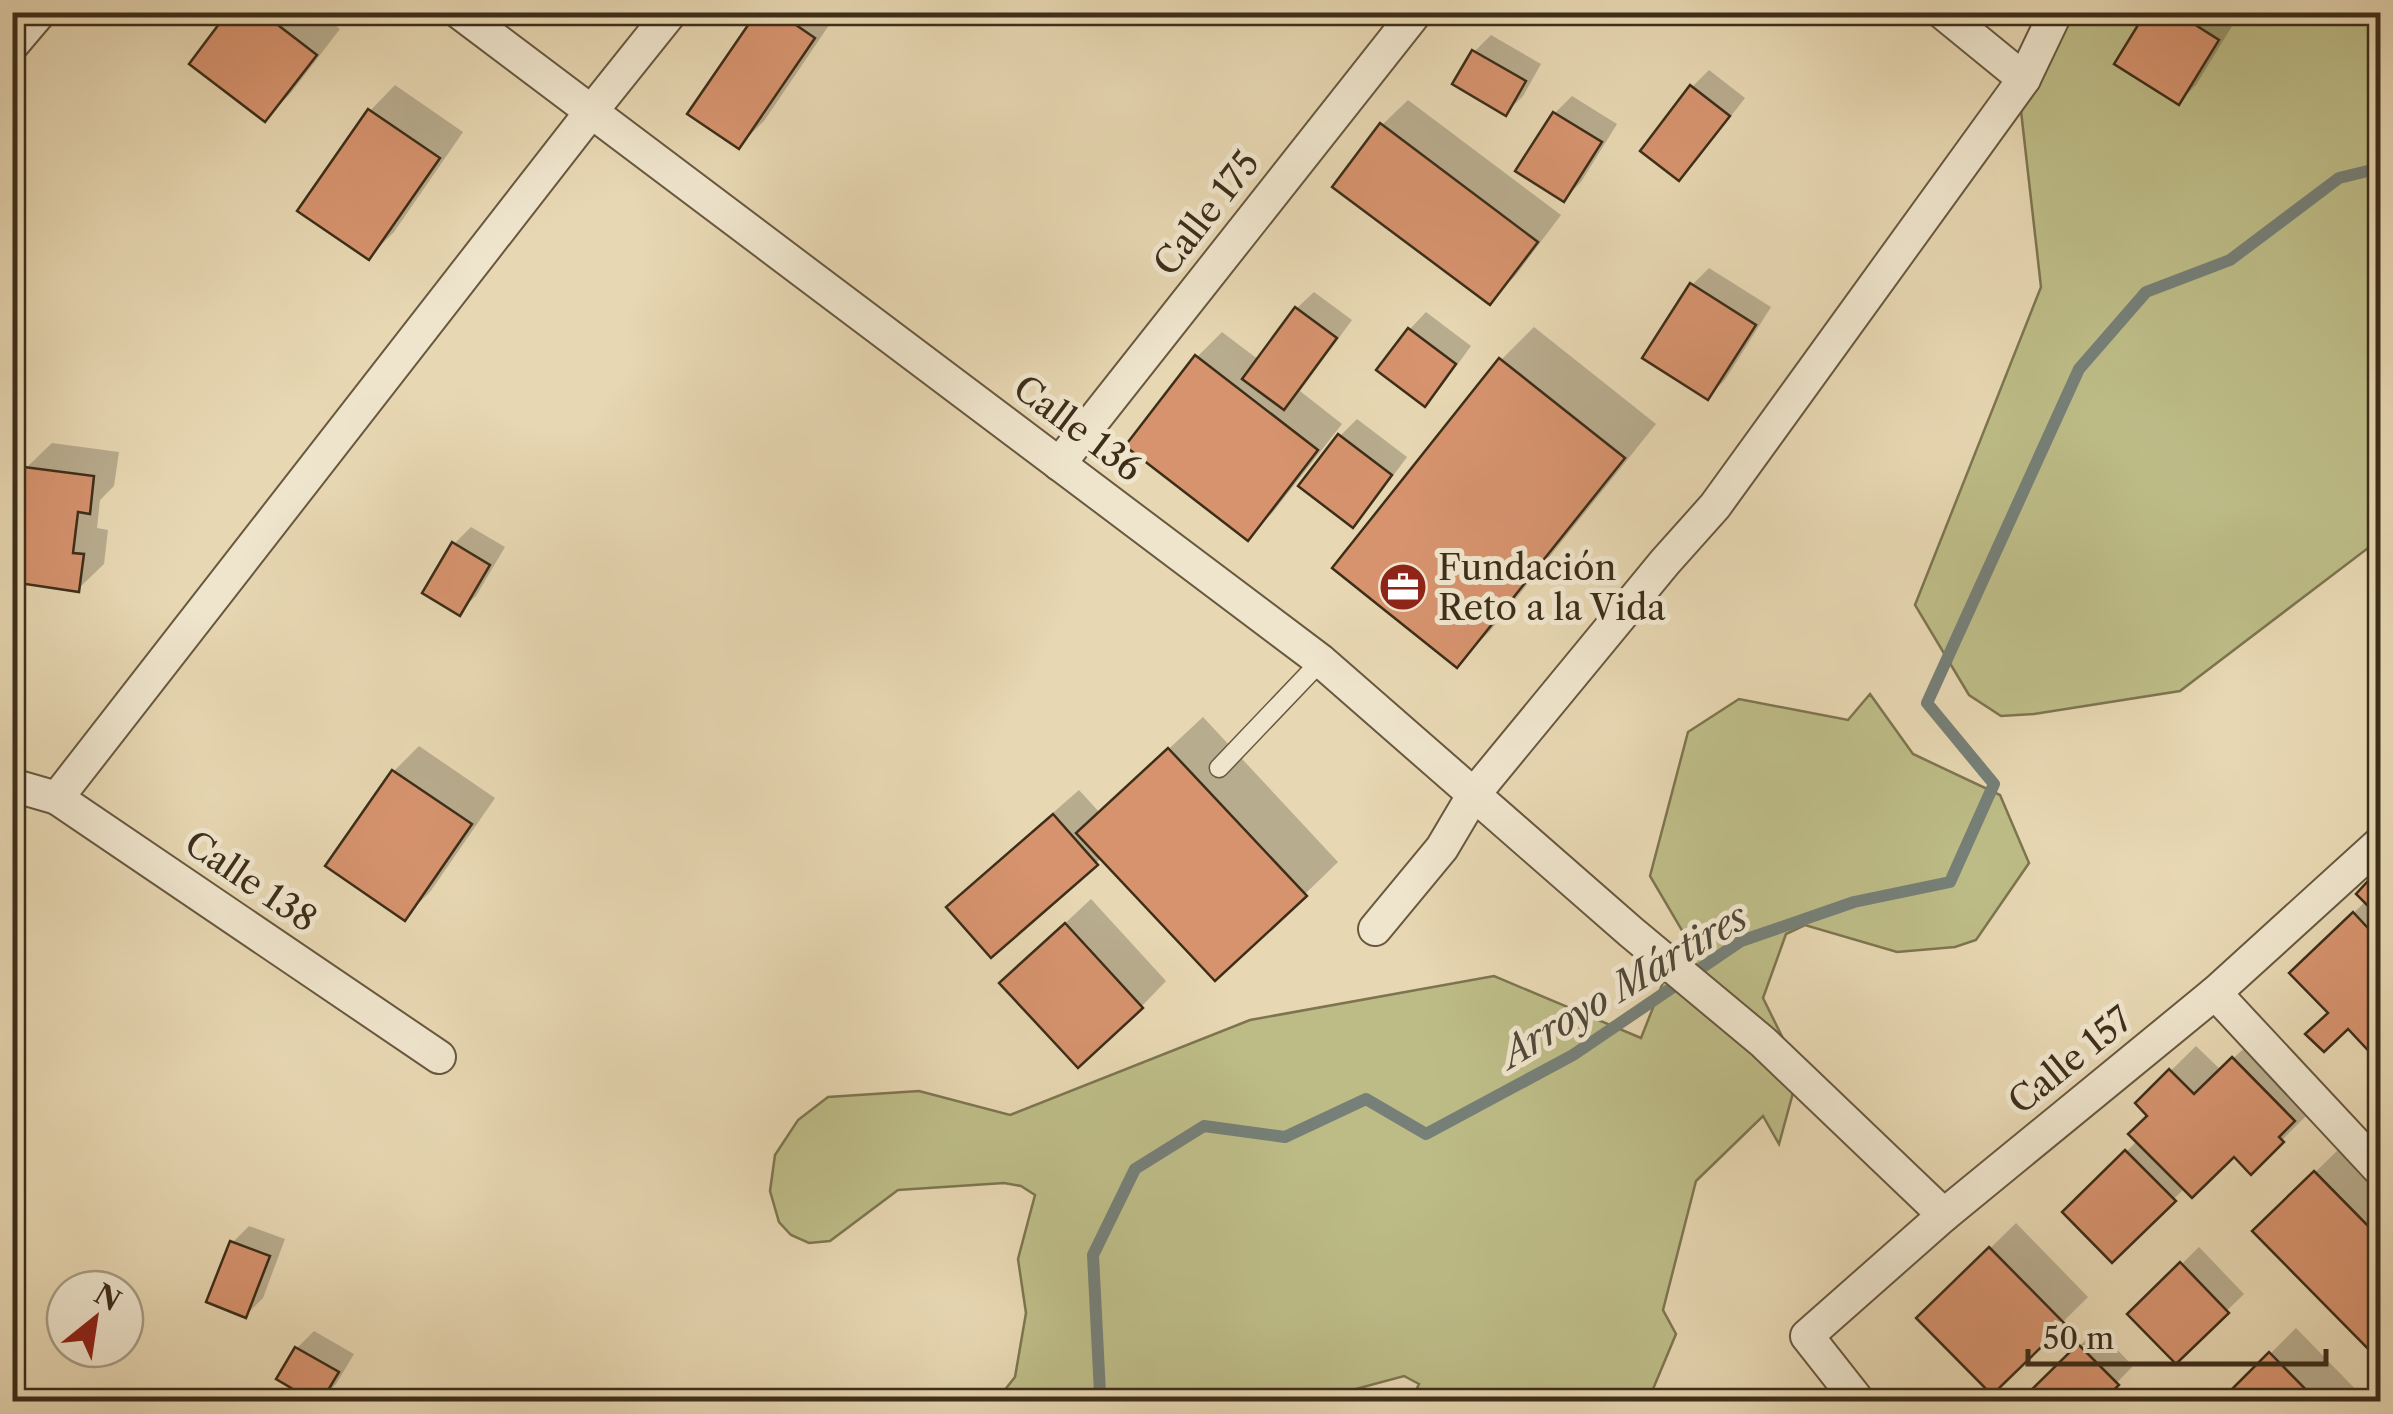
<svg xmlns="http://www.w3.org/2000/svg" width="2393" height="1414" viewBox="0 0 2393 1414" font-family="'Libre Caslon Text',serif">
  <rect width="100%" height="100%" fill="#e7d7b2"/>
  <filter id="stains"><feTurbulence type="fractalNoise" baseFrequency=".002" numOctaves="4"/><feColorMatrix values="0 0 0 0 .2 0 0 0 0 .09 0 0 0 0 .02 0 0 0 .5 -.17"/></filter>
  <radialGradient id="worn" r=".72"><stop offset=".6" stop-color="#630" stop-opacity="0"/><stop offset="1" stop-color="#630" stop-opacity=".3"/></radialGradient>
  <g fill="#bdbc87" stroke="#7d7550" stroke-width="2.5">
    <polygon points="2058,13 2380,13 2380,539 2180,691 2034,714 2001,716 1969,695 1915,605 2041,287 2016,67"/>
    <polygon points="1870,694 1913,754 2000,795 2029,863 1976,940 1955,947 1897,952 1805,925 1786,934 1763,998 1799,1071 1779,1144 1763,1116 1696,1181 1663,1310 1676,1334 1648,1401 1411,1401 1419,1384 1404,1376 1311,1401 996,1401 1015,1377 1026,1313 1018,1259 1035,1195 1021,1186 1004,1183 898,1190 830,1241 809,1243 791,1235 779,1222 770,1191 775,1155 798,1120 828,1097 919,1091 1010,1115 1250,1020 1494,976 1641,1038 1683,932 1650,876 1688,732 1739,699 1848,720"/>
  </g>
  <g fill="#0003">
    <polygon points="232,12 319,12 340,29 290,94 265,119"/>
    <polygon points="760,12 838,12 764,121 739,146"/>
    <polygon points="2149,12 2218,12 2234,23 2196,85 2179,102"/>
    <polygon points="1491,35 1541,64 1523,96 1506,113 1474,52"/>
    <polygon points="1709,70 1745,98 1696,161 1679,178 1692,87"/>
    <polygon points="395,85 463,132 394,232 369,257 370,111"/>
    <polygon points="1572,96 1617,124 1581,182 1564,199 1519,171 1555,113"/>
    <polygon points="1408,100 1561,215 1515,276 1490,302 1382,125"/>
    <polygon points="1709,268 1771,307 1725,380 1708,397 1692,285"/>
    <polygon points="1314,292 1352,320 1300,391 1342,424 1273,512 1248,538 1197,357 1222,332 1259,360 1297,308"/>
    <polygon points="1426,312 1471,346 1441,387 1424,404 1410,329"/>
    <polygon points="1534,327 1656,424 1490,631 1457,664 1501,360"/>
    <polygon points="1357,419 1407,457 1369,508 1352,525 1340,436"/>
    <polygon points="52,443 119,452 114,486 100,500 97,528 108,530 104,564 78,589 26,468"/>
    <polygon points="471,527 505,547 476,596 459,612 454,544"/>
    <polygon points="1203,717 1338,862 1305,894 1102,857 1096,863 949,907 974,882 1079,790 1100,813"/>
    <polygon points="419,746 495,798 430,892 405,917 329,866 394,771"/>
    <polygon points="2380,872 2380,1060 2348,1026 2317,948 2366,901 2359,894"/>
    <polygon points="1091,899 1166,981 1141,1007 1028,958"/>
    <polygon points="2259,1034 2307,1115 2251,1171 2234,1154 2185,1188 2112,1259 2066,1212 2138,1140 2150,1116 2138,1103 2196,1046 2221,1070"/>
    <polygon points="2341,1147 2380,1188 2380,1358 2255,1231"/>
    <polygon points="2016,1223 2088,1297 1992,1392 1919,1318"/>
    <polygon points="249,1226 285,1239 263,1298 246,1315 232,1243"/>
    <polygon points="2199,1247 2244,1294 2176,1360 2131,1314"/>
    <polygon points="2296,1328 2364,1398 2360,1402 2222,1402"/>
    <polygon points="2097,1329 2133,1366 2098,1402 2023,1402"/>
    <polygon points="314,1331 354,1354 336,1384 319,1401 280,1378 297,1348"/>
  </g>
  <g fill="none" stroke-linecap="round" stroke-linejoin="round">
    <polyline stroke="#768078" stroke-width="12" points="1096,1402 1100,1393 1093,1255 1135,1169 1204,1126 1285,1137 1366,1099 1426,1134 1573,1055 1741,941 1854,902 1950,882 1994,784 1927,703 2079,369 2146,292 2230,260 2339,178 2380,168"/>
  </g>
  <g fill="#d6936e" stroke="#3d2e19" stroke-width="2.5">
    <polygon points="228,12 261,12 317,55 265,122 189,64"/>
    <polygon points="757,12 777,12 815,38 739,149 687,114"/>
    <polygon points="2146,12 2175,12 2219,40 2179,105 2114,64"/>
    <polygon points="1472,50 1526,81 1506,116 1452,84"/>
    <polygon points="1690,85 1730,116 1679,181 1640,151"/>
    <polygon points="368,109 440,158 369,260 297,211"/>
    <polygon points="1553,112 1602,142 1564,202 1515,171"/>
    <polygon points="1380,123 1538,242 1490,305 1332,187"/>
    <polygon points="1690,283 1756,325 1708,400 1642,358"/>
    <polygon points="1295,307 1337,338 1284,410 1242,379"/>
    <polygon points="1408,328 1456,364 1425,407 1376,370"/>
    <polygon points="1195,355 1318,450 1248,541 1125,446"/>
    <polygon points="1499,358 1625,458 1457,668 1332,568"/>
    <polygon points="1338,434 1392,475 1353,528 1298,486"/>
    <polygon points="24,467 94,476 90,514 78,512 73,553 84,554 79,592 12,582 12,551"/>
    <polygon points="452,542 490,565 460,616 422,593"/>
    <polygon points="1168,748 1307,896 1215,981 1076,833"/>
    <polygon points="392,770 472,824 405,921 325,866"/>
    <polygon points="1053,814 1098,865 991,958 946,907"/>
    <polygon points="2380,868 2380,918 2356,894"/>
    <polygon points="2353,912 2380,941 2380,1063 2348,1029 2324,1052 2305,1034 2328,1013 2289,973"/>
    <polygon points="1065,923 1143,1008 1078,1068 999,983"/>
    <polygon points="2232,1057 2295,1121 2279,1137 2284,1142 2251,1175 2234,1157 2192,1198 2128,1134 2147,1116 2135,1103 2169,1069 2194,1094"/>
    <polygon points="2125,1150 2176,1201 2112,1263 2062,1212"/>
    <polygon points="2314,1171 2380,1238 2380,1361 2252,1231"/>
    <polygon points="230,1241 270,1256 246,1318 206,1302"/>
    <polygon points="1989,1247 2065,1324 1992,1395 1916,1318"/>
    <polygon points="2180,1262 2229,1313 2176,1364 2127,1314"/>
    <polygon points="2078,1344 2119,1385 2101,1402 2019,1402"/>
    <polygon points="295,1347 339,1372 321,1402 315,1402 276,1379"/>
    <polygon points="2269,1352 2318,1402 2219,1402"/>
  </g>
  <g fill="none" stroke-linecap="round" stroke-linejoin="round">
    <g stroke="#68583f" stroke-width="21">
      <polyline id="service" points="1219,768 1321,661"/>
    </g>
    <g stroke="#68583f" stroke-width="36">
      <g id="minor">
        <polyline points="459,12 1321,661 1631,932 1763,1042 1944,1215"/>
        <polyline points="1942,12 2024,79"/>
        <polyline points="12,45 40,12"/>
        <polyline points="1059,464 1416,12"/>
        <polyline points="12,785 57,798 439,1057"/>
        <polyline points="57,798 591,112 671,12"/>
        <polyline points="1375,929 1442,848 1474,794 1665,562 1715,506 2024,79 2056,12"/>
        <polyline points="2215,993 2380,1170"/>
        <polyline points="1859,1402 1807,1336 1944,1215 2215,993 2380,843"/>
      </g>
    </g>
    <use href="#service" stroke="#efe5cd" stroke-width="18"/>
    <use href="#minor" stroke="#efe5cd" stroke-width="32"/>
  </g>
  <defs>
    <g id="office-disc" transform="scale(2.5)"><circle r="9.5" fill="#8f2418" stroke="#efe5cd"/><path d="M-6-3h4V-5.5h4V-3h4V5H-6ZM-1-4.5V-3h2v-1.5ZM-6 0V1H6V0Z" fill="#fff"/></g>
  </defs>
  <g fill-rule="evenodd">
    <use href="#office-disc" x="1403" y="587"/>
  </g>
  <g text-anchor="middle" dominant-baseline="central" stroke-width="10" stroke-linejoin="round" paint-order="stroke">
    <g font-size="35" fill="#3d2e19" stroke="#efe5cd">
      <text transform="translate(1206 213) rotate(-52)">Calle 175</text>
      <text transform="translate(1078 428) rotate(37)">Calle 136</text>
      <text transform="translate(251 881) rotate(34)">Calle 138</text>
      <text transform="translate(2070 1060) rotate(-39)">Calle 157</text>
    </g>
    <g font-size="35" fill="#3d2e19" stroke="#efe5cd" text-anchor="start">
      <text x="1438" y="567">Fundación<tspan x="1438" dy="40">Reto a la Vida</tspan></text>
    </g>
    <g font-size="38" font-style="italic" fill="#504939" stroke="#efe5cd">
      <text transform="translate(1624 985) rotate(-31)">Arroyo Mártires</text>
    </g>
  </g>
  <rect width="2393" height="1414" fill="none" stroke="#e7d7b2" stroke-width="50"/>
  <rect x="15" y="15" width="2363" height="1384" fill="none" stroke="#3d2e19" stroke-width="5"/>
  <rect x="25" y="25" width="2343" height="1364" fill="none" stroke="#3d2e19" stroke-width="2.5"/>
  <g transform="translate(95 1319) rotate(30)"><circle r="48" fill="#efe5cd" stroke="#a89c85" stroke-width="2.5"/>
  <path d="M0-8L18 38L0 25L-18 38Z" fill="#8f2418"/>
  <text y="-15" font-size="28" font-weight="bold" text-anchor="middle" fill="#3d2e19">N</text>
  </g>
  <path d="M2028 1349v15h298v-15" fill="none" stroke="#3d2e19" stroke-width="5"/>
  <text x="2043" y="1349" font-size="30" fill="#3d2e19" stroke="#efe5cd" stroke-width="8" paint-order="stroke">50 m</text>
  <rect width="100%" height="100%" filter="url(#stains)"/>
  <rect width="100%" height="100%" fill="url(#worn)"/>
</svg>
